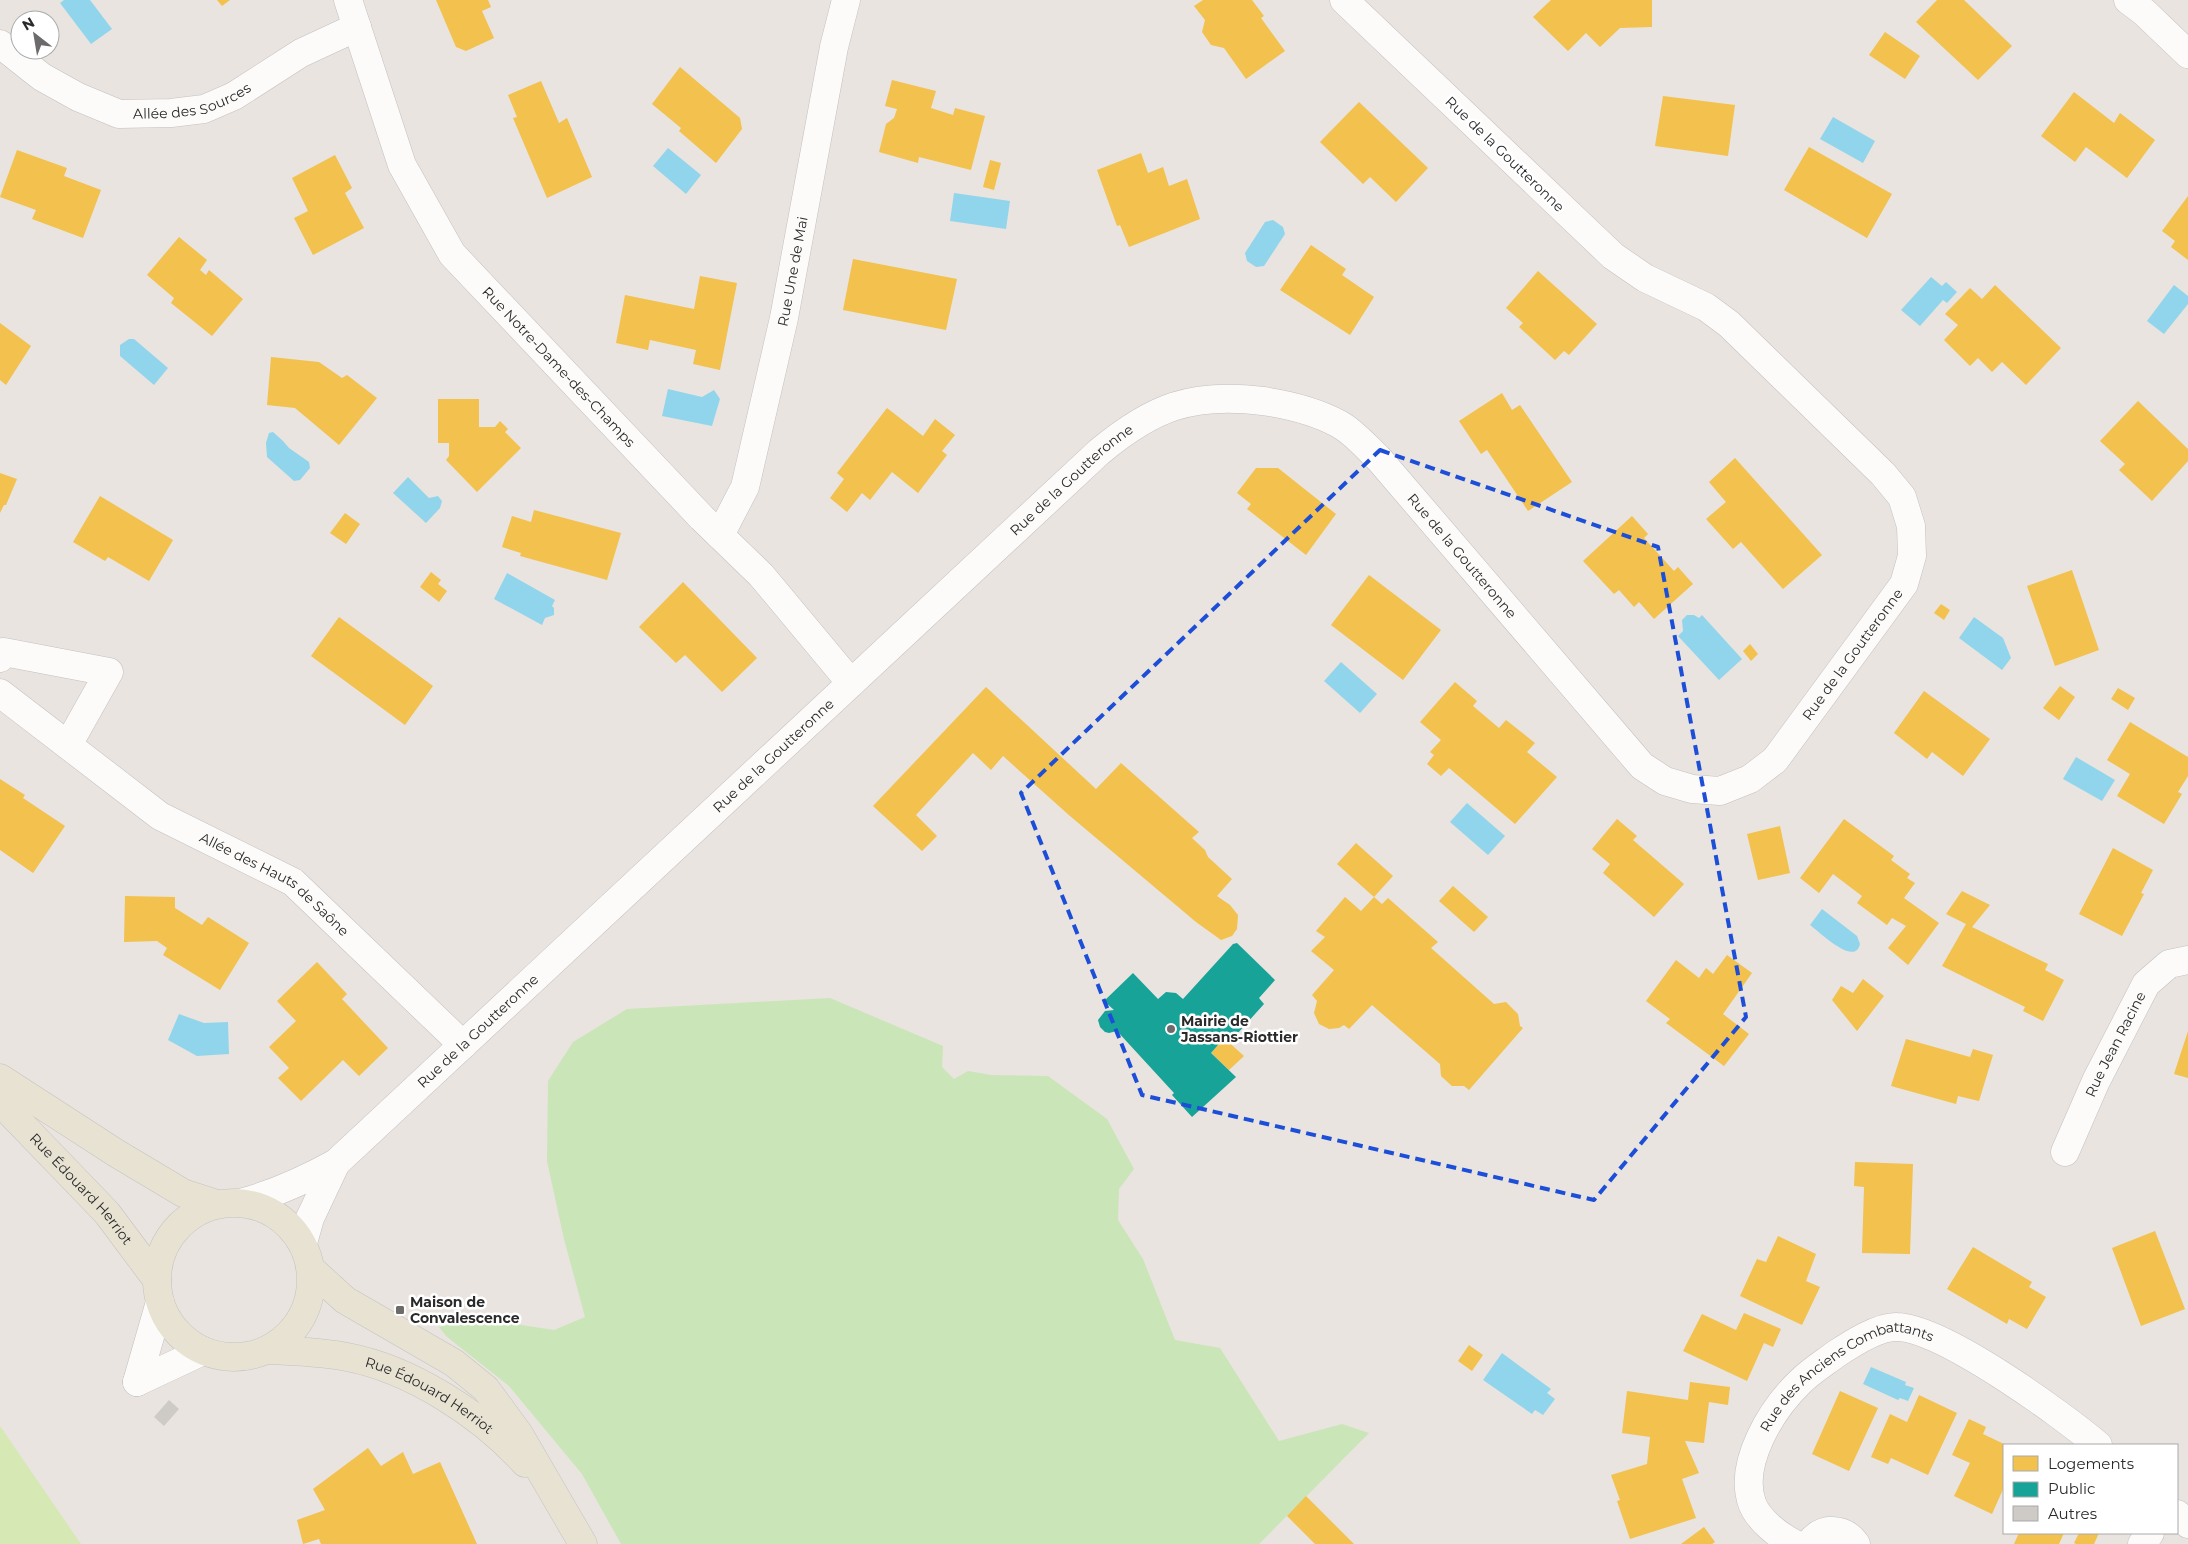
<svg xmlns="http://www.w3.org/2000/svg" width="2188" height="1544" viewBox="0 0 2188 1544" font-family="Montserrat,sans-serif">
  <rect width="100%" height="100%" fill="#e9e4df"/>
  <polygon fill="#cae5b7" points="830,998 943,1046 942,1067 954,1079 968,1071 991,1075 1048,1076 1107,1119 1134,1169 1119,1189 1118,1220 1143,1259 1175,1340 1220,1348 1279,1441 1342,1424 1369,1433 1259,1544 621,1544 582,1474 509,1386 446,1336 439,1327 476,1318 554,1330 585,1317 564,1239 547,1161 548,1081 573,1042 627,1009"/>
  <polygon fill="#d6e9b4" points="0,1426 81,1544 0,1544"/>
  <g fill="#91d5ec">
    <polygon points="64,0 90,0 112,29 91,44 60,3"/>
    <polygon points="1833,117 1875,141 1863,163 1820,139"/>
    <polygon points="668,148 701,175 686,194 653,166"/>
    <polygon points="954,193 1010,201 1006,229 950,221"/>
    <polygon points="1273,220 1283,227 1285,234 1264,266 1256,267 1247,261 1245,253 1265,222"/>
    <polygon points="1931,277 1942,286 1946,282 1957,292 1947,303 1943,300 1920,326 1901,310"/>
    <polygon points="2174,285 2188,296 2188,304 2164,334 2147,321"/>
    <polygon points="129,339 134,339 168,368 154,385 120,356 120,345"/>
    <polygon points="668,389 702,397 714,390 720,399 712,426 662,416"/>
    <polygon points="273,432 283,441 289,448 309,462 310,468 300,480 294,481 267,457 266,443 269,433"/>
    <polygon points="408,477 429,498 438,496 442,501 440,508 426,523 393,493"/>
    <polygon points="507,573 555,600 552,606 554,608 554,615 545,618 542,625 494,599"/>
    <polygon points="1687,615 1694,615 1699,618 1702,615 1742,659 1719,680 1678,636 1683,631 1682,620"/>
    <polygon points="1974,617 2003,638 2011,658 2002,670 1959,638"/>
    <polygon points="1341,662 1377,694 1360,713 1324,681"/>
    <polygon points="2076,757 2115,780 2102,801 2063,779"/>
    <polygon points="1467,803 1505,836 1488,855 1450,822"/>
    <path d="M1822 909 1857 936 1860 944C1855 967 1821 933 1810 925Z"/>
    <polygon points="179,1014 204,1023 228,1022 229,1054 197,1056 168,1040"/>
    <polygon points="1502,1353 1551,1389 1547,1393 1555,1399 1543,1415 1535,1410 1532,1414 1483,1380"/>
    <polygon points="1871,1367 1906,1382 1905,1385 1914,1388 1908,1401 1900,1398 1898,1400 1863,1384"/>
  </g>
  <g fill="#f2c14e">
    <polygon points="217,0 230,0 222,6"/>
    <polygon points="436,0 488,0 491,7 482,11 494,38 466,51 456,47"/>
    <polygon points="1203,0 1252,0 1264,16 1261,18 1285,51 1246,79 1224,48 1211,45 1202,32 1205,20 1194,6"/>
    <polygon points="1551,0 1652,0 1652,27 1620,28 1600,47 1586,33 1568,51 1533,17"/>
    <polygon points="1937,0 1964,0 2012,46 1978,80 1916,22"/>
    <polygon points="1885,32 1920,56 1905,79 1869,55"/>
    <polygon points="680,67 740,118 742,129 716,163 679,131 681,128 652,104"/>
    <polygon points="892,80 936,91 931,108 953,115 955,108 985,116 971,170 919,157 918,163 879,152 886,124 894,118 897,109 885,106"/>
    <polygon points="541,81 559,123 567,118 592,177 547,198 513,118 517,117 508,95"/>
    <polygon points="2074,92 2114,123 2120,113 2155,140 2127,178 2086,147 2075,162 2041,136"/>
    <polygon points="1663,96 1735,105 1728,156 1655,146"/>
    <polygon points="1359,102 1428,168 1396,202 1370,177 1363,184 1320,142"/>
    <polygon points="1809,147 1892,194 1867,238 1784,190"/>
    <polygon points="17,150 67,168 64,176 101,190 83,238 32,219 36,210 0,197"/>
    <polygon points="1141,153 1148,173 1163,167 1169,186 1187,179 1200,219 1129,247 1120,225 1117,226 1097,170"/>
    <polygon points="335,155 352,188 345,193 364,228 313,255 294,218 308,211 292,178"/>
    <polygon points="990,160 1001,163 994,190 983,187"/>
    <polygon points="2188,196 2188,260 2171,247 2175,241 2162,231"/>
    <polygon points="179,237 207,260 200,270 206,275 209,270 243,299 212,336 171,303 174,298 147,275"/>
    <polygon points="1311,245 1346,269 1342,275 1374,297 1350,335 1280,290"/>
    <polygon points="853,259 957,279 946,330 843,310"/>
    <polygon points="1538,271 1597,324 1569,355 1564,351 1555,360 1519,327 1523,323 1506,308"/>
    <polygon points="700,276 737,283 720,370 693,364 696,350 650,340 648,350 616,343 625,295 694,309"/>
    <polygon points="1995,285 2061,348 2026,385 2002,362 1992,372 1978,358 1970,366 1944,340 1958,325 1945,314 1970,288 1982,299"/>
    <polygon points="0,323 31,346 6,385 0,380"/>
    <polygon points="271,357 319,362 342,378 347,375 377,398 339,445 295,408 267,405"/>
    <polygon points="1502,393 1512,410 1520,405 1572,482 1528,511 1487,450 1481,454 1459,421"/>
    <polygon points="438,399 479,399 479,427 495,427 500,421 508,429 505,432 521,448 477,492 446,460 449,456 449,443 438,443"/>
    <polygon points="2138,401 2188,449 2188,461 2152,501 2119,470 2125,464 2100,441"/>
    <polygon points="887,408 923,436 935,419 955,435 942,451 947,455 918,493 892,472 870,500 862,493 847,512 830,498 844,479 837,473"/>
    <polygon points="1735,458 1822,555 1783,589 1741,542 1733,549 1706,519 1726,502 1709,482"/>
    <polygon points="1256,468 1278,468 1336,514 1306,555 1247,509 1251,504 1237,493"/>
    <polygon points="0,473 17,479 6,505 4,505 0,513"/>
    <polygon points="100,496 173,540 149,581 108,557 105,561 73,542"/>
    <polygon points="534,510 621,533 607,580 520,556 521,553 502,547 512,516 531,522"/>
    <polygon points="345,513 360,524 346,544 330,533"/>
    <polygon points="1632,516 1648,534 1644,538 1674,571 1678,567 1693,584 1654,619 1639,602 1634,607 1619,590 1614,594 1583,561"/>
    <polygon points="2072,570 2099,650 2055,666 2027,586"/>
    <polygon points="431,572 441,580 438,584 447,591 439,602 420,587"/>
    <polygon points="1369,575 1441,630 1403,680 1331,625"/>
    <polygon points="683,582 757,658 722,692 685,655 676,663 639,627"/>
    <polygon points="1941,604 1950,610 1944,620 1934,613"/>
    <polygon points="339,617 433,686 405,725 311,656"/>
    <polygon points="1750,644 1758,654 1751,661 1743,651"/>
    <polygon points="1455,682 1477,701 1473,706 1499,728 1506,720 1535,743 1527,752 1557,777 1515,824 1449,768 1441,776 1427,764 1434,755 1430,752 1441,740 1420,722"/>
    <polygon points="2060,686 2075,697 2059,720 2043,708"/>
    <polygon points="986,687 1096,789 1121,763 1199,832 1192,838 1205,850 1208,857 1232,879 1217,896 1230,905 1238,915 1237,929 1232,936 1221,940 1196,922 1070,816 1003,756 991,770 973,753 916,815 937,836 922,851 873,806"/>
    <polygon points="2118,688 2135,698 2128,710 2111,699"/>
    <polygon points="1924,691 1990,739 1963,776 1932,752 1927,759 1894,733"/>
    <polygon points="2130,722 2188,757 2188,776 2178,792 2182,794 2164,824 2117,796 2130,774 2107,760"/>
    <polygon points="0,779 25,795 23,798 65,826 33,873 0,850"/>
    <polygon points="1617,819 1637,836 1633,840 1684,884 1654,917 1603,873 1610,864 1592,849"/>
    <polygon points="1844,819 1894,856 1891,860 1910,874 1907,878 1915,883 1904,898 1939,923 1908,965 1888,948 1906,926 1892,918 1887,925 1857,903 1862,896 1833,874 1819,893 1800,878"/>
    <polygon points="1780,826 1790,873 1758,880 1747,834"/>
    <polygon points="1356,843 1393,876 1374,897 1337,864"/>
    <polygon points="2113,848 2153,870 2141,893 2144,894 2122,936 2079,914"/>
    <polygon points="1453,886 1488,917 1474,932 1439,901"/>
    <polygon points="1962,891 1990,905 1972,927 2048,964 2045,970 2064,980 2043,1021 2023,1011 2025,1007 1942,966 1966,924 1946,914"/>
    <polygon points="125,896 175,897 175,908 202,925 208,917 249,943 220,990 163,955 167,948 157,941 124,942"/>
    <polygon points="1345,897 1361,911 1374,897 1382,904 1388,898 1438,942 1431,948 1494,1004 1506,1002 1518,1014 1520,1026 1523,1028 1469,1090 1464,1086 1452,1086 1441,1076 1440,1064 1372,1005 1349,1029 1344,1025 1339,1028 1329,1029 1319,1024 1314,1013 1317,1001 1312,995 1334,970 1311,951 1325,937 1316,931"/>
    <polygon points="1727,955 1752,973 1723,1014 1749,1034 1724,1066 1666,1023 1670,1019 1646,1001 1676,960 1699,978 1706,968 1713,974"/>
    <polygon points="317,962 347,994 342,999 388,1048 359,1076 343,1060 301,1101 278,1078 289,1068 269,1047 296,1021 277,1001"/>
    <polygon points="1863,979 1884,996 1857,1031 1832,1000 1841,986 1853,993"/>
    <polygon points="2188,1031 2188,1078 2174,1074"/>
    <polygon points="1224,1038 1244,1056 1229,1070 1211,1053"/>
    <polygon points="1906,1039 1970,1057 1973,1049 1993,1055 1979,1101 1958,1096 1956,1104 1891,1086"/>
    <polygon points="1855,1162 1913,1164 1910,1254 1862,1253 1864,1187 1854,1186"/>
    <polygon points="2155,1231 2185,1309 2141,1326 2112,1248"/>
    <polygon points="1778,1236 1816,1254 1806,1281 1820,1287 1802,1325 1740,1296 1757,1259 1766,1262"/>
    <polygon points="1973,1247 2032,1282 2029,1287 2046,1297 2027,1329 2009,1319 2007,1324 1947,1289"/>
    <polygon points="1744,1313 1781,1329 1773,1347 1764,1343 1747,1381 1683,1351 1702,1314 1736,1330"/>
    <polygon points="1469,1345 1483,1355 1472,1371 1458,1361"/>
    <polygon points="1690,1382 1730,1387 1728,1405 1709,1402 1704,1443 1685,1441 1699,1473 1682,1479 1696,1518 1630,1539 1617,1501 1620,1500 1611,1475 1647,1464 1650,1437 1622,1433 1627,1391 1688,1400"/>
    <polygon points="1840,1391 1878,1408 1849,1471 1812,1454"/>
    <polygon points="1919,1395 1957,1413 1928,1475 1891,1458 1888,1464 1871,1457 1890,1414 1907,1422"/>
    <polygon points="1969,1419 1986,1427 1983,1434 2004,1444 2004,1487 1992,1514 1954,1496 1970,1463 1952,1455"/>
    <polygon points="368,1448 381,1466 403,1452 413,1474 440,1462 477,1544 321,1544 319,1539 303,1544 297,1520 325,1510 313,1489"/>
    <polygon points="1306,1496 1354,1544 1315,1544 1287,1516"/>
    <polygon points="1704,1527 1715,1542 1712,1544 1681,1544"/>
    <polygon points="2019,1533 2064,1533 2059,1544 2014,1544"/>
    <polygon points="2079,1533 2099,1533 2094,1544 2076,1544 2074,1543"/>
  </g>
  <polygon fill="#17a398" points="1237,943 1275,980 1259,998 1264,1004 1229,1043 1224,1038 1211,1053 1236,1077 1192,1117 1172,1095 1174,1093 1117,1031 1109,1033 1105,1032 1100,1027 1098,1020 1105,1011 1114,1010 1104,1001 1133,973 1158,999 1166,992 1176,993 1183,999 1233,944"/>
  <polygon fill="#cecac6" points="169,1400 179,1409 164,1426 154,1417"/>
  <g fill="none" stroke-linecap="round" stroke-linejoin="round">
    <g stroke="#c2c0c1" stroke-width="29">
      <g id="minor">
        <path id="s1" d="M348 0 402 165 452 254 702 518 761 575 851 683"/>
        <polyline points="2128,0 2144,12 2188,54"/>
        <path id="s2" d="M0 44 42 77 78 97 119 114 171 113 204 109 234 96 301 53 357 27"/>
        <path id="s3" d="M720 535 745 487 784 318 834 47 846 0"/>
        <polyline points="0,658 4,652 109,672 68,745"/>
        <path id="s4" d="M0 693 160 816 293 882 463 1045"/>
        <path id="s5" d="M2065 1152 2096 1081 2146 984 2169 964 2188 960"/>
        <path id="s6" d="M240 1203C275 1194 305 1180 336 1163L1099 452C1153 407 1192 392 1263 401 1290 405 1315 411 1339 424 1354 432 1367 448 1379 459L1642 766 1665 781 1692 789 1720 791 1750 779 1775 760 1904 584 1912 556 1911 526 1902 497 1883 474 1729 324 1706 307 1645 278 1613 256 1344 0"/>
        <polyline points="303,1243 310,1218 336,1163"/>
        <polyline points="137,1382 160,1302"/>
        <polyline points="137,1382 203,1351"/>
        <polyline points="2177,1514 2188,1524"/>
        <path id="s7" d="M1795 1544C1779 1536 1758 1520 1752 1503 1738 1463 1772 1409 1800 1382 1811 1371 1824 1363 1836 1354 1851 1344 1879 1326 1897 1327 1943 1328 2061 1414 2098 1445"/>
        <path d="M1809 1544C1822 1526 1844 1527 1856 1544"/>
        <polyline points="2142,1544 2150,1533"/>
      </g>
    </g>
    <g stroke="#c4c3c1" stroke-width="29">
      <g id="major">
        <polyline points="0,1078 116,1153 183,1193 217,1204"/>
        <path id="s8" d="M0 1102 107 1213 157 1280"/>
        <circle cx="234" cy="1280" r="77"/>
        <polyline points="311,1269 345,1300 454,1363 486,1389 519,1434 583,1544"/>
        <path id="s9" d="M267 1350C294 1351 321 1352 347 1357 411 1369 482 1415 525 1463"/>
      </g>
    </g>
    <use href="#minor" stroke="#fcfbfa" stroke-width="28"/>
    <use href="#major" stroke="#e7e2d2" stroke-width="28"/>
  </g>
  <path fill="none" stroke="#1d4ed8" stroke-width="4" stroke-dasharray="10 6" stroke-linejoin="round" d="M1380 450 1658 547 1746 1017 1594 1200 1142 1095 1021 793Z"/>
  <g fill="#6d6b69" stroke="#fff" stroke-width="2">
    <circle cx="1171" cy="1029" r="5"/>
    <rect x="395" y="1305" width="10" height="10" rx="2.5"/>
  </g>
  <g text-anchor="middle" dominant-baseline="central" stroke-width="5" stroke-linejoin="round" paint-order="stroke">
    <g font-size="14" fill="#2a2a2a" stroke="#fff">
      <text stroke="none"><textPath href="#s2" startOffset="214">Allée des Sources</textPath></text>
      <text transform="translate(1505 154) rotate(44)">Rue de la Goutteronne</text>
      <text stroke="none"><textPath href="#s3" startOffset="275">Rue Une de Mai</textPath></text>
      <text stroke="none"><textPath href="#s1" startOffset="431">Rue Notre-Dame-des-Champs</textPath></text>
      <text stroke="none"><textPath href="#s6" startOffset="1108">Rue de la Goutteronne</textPath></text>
      <text stroke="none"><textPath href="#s6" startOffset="1586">Rue de la Goutteronne</textPath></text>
      <text stroke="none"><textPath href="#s6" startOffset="2141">Rue de la Goutteronne</textPath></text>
      <text stroke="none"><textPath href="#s6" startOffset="702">Rue de la Goutteronne</textPath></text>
      <text stroke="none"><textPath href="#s4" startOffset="336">Allée des Hauts de Saône</textPath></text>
      <text stroke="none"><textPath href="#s6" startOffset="298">Rue de la Goutteronne</textPath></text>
      <text stroke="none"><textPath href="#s5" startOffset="119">Rue Jean Racine</textPath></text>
      <text stroke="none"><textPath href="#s8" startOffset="119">Rue Édouard Herriot</textPath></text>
      <text stroke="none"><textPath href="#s7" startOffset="242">Rue des Anciens Combattants</textPath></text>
      <text stroke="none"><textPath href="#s9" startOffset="172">Rue Édouard Herriot</textPath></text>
    </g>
    <g font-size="14" font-weight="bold" fill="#2a2a2a" stroke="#fff" text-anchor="start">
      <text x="1181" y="1021">Mairie de<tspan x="1181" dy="16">Jassans-Riottier</tspan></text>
      <text x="410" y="1302">Maison de<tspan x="410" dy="16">Convalescence</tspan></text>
    </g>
  </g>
  <rect x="2003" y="1444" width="175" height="90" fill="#ffffff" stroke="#aaaaaa"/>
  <rect x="2013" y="1456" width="25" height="15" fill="#f2c14e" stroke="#aaaaaa"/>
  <text x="2048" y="1469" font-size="15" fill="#2a2a2a">Logements</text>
  <rect x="2013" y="1482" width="25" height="15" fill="#17a398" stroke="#aaaaaa"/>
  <text x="2048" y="1494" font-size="15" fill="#2a2a2a">Public</text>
  <rect x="2013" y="1506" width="25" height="15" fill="#cecac6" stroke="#aaaaaa"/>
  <text x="2048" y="1519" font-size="15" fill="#2a2a2a">Autres</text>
  <g transform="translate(35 35) rotate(329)"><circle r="24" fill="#ffffff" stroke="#aaaaaa"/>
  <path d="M0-4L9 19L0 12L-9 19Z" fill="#6d6b69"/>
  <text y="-8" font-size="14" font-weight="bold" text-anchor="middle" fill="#2a2a2a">N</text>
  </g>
</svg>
